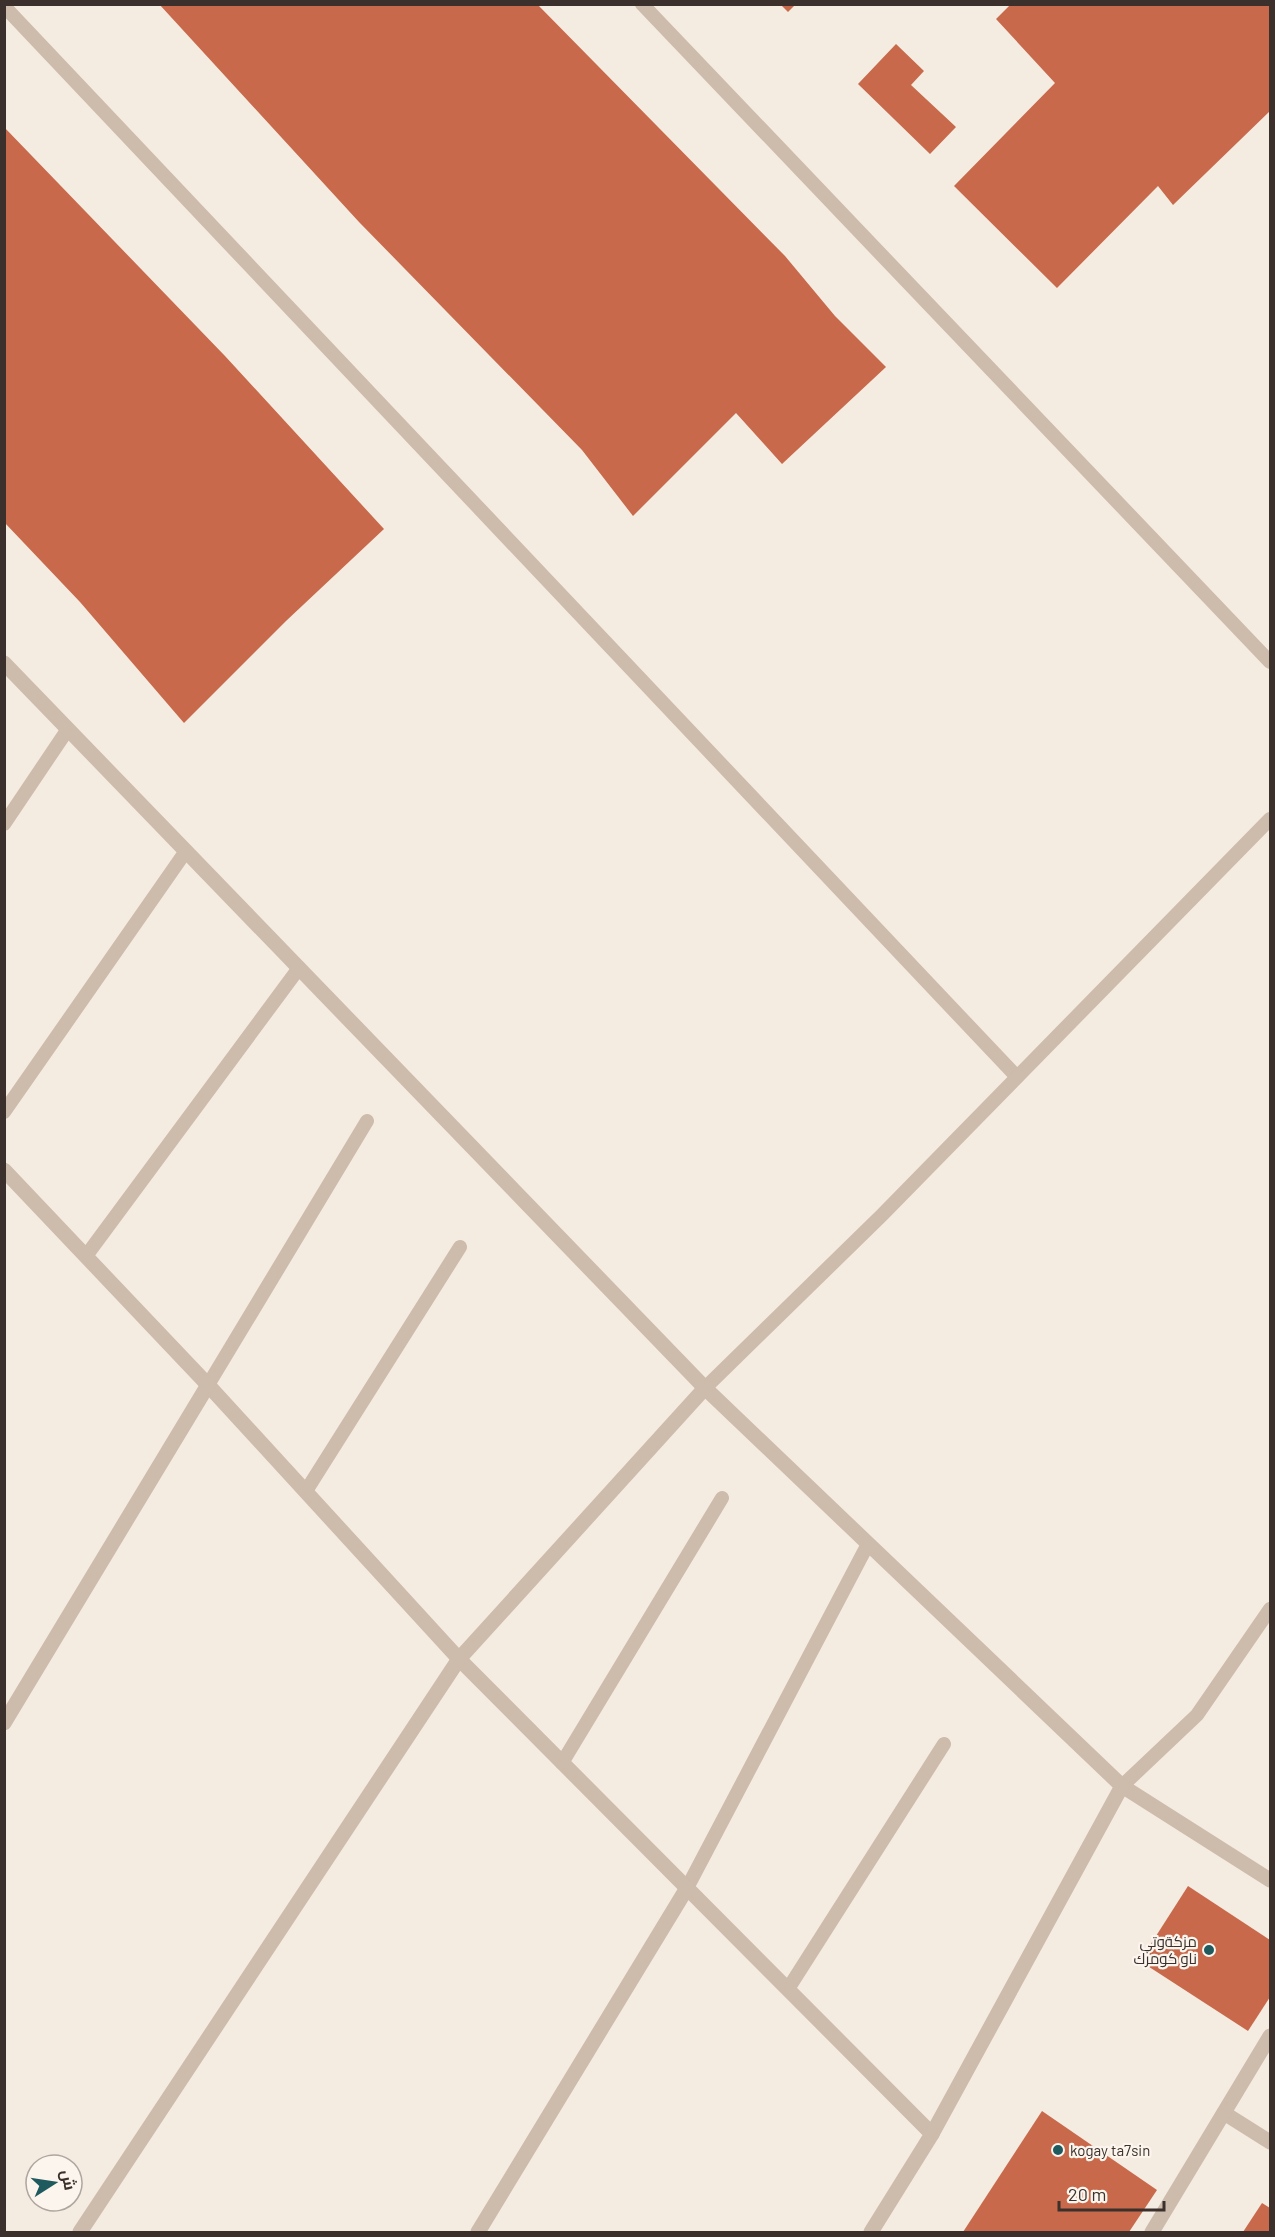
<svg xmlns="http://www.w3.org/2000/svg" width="1275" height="2237" viewBox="0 0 1275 2237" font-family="Barlow,Cairo,sans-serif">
  <rect width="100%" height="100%" fill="#f4ebe1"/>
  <g fill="#c8694b">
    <polygon points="159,4 537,4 785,256 835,316 886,367 782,464 736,413 633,516 582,450 359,222"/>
    <polygon points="780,4 796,4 788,12"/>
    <polygon points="1011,4 1270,4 1270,111 1173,205 1158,186 1057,288 954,186 1055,83 996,19"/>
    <polygon points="896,44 924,71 911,85 956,127 930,154 858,84"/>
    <polygon points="4,127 225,356 384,529 286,621 184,723 80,602 4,522"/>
    <polygon points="1188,1886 1270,1940 1270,1997 1248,2031 1140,1961"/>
    <polygon points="1042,2111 1157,2190 1129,2232 963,2232"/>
    <polygon points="1262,2203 1270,2208 1270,2232 1243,2232"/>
  </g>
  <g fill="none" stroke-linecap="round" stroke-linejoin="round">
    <g stroke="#cdbbac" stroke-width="14">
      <polyline points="642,4 1270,662"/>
      <polyline points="4,6 1017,1077"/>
      <polyline points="4,824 68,729"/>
      <polyline points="4,1112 186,851"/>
      <polyline points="86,1256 299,968"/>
      <polyline points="208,1385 367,1121"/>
      <polyline points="705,1388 882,1215 1270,819"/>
      <polyline points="306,1491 460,1247"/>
      <polyline points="562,1763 722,1498"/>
      <polyline points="1122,1786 1197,1715 1270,1609"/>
      <polyline points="687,1888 868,1544"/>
      <polyline points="788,1989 944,1744"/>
    </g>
    <g stroke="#cdbbac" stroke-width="15">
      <polyline points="4,663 705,1388 1122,1786 1270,1880"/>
      <polyline points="4,1170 208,1385 459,1659 932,2134 871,2232"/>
      <polyline points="4,1723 208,1385"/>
      <polyline points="1224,2113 1270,2142"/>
      <polyline points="932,2134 1122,1786"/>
      <polyline points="80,2232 459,1659 705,1388"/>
      <polyline points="478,2232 687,1888"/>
      <polyline points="1152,2232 1270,2036"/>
    </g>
  </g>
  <g fill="#1f5a5e" stroke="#fbf5ee" stroke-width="2">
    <circle cx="1209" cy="1950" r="6"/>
    <circle cx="1058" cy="2150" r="6"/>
  </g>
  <g text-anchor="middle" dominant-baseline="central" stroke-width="4.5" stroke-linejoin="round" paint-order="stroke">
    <g font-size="15" fill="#3b302b" stroke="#fbf5ee" text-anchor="end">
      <text x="1197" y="1941">مزكةوتي<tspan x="1197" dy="17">ناو كومرك</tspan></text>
      <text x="1070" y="2150" text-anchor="start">kogay ta7sin</text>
    </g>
  </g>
  <rect width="1275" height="2237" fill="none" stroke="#3b302b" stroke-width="12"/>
  <g transform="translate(54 2183) rotate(78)"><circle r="28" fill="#fbf5ee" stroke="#aea6a0" stroke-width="1.5"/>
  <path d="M0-4.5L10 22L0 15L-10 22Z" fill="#1f5a5e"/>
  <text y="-9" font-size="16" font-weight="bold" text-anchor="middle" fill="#3b302b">ش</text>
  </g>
  <path d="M1059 2201v9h105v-9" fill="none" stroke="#3b302b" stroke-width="3"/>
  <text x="1068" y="2201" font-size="18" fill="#3b302b" stroke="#fbf5ee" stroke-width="4.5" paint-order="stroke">20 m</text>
</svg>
